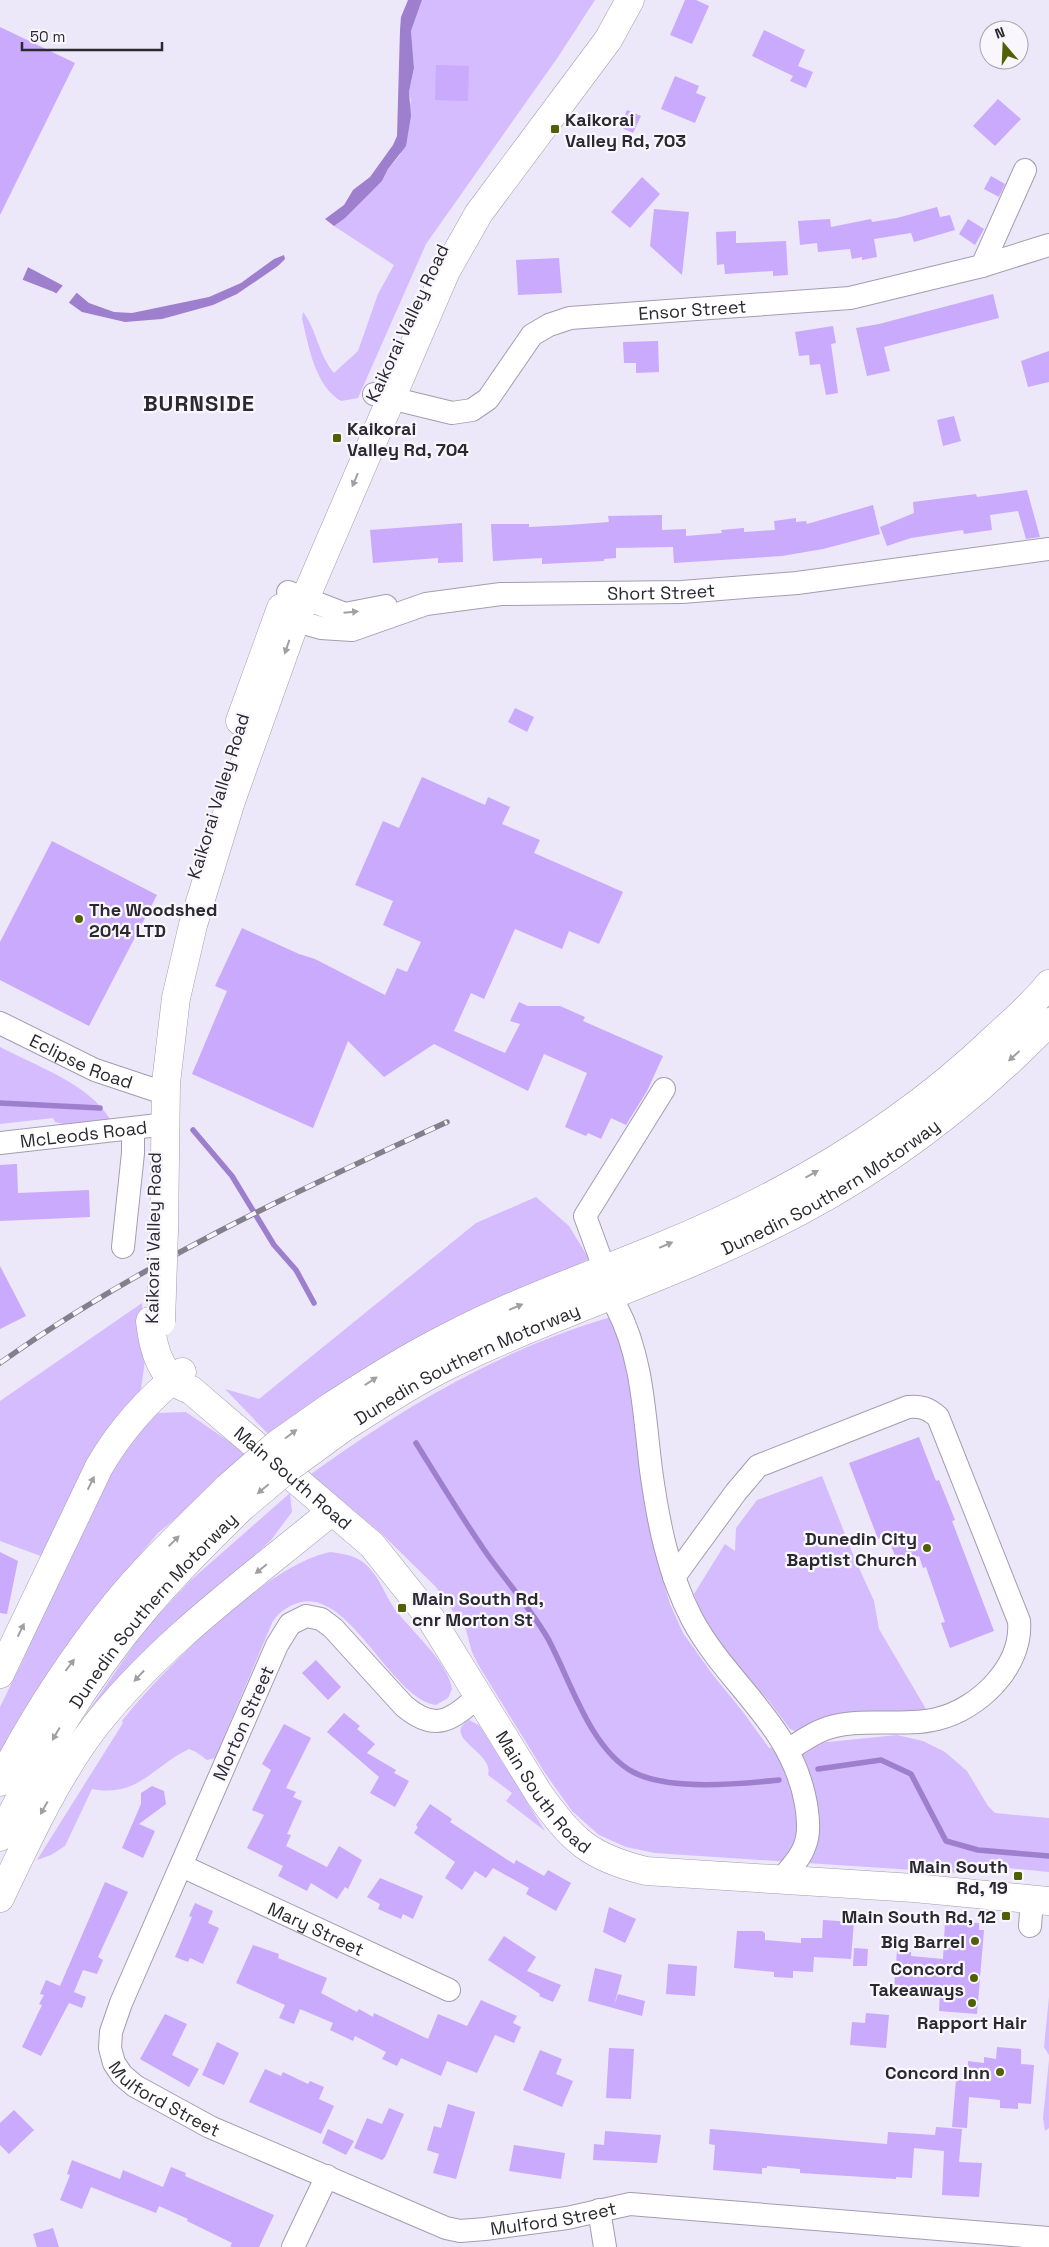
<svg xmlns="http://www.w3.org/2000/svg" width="1049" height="2247" viewBox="0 0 1049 2247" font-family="'Space Grotesk',sans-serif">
  <rect width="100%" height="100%" fill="#ede7fa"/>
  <g fill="#d4bcfe">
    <path d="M422 0H595L558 57 426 244 358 398 341 401C315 386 309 347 302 319L303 312C317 330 318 354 334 373L358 351 378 294 394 265 334 226 382 181 388 169 400 155 411 100 409 93 414 68 411 31Z"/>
    <path d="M0 1047C36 1066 89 1084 110 1119L64 1124 55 1122 53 1118 0 1124Z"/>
    <polygon points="536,1197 569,1226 589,1259 421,1338 272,1438 225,1389 259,1399 476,1223"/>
    <polygon points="142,1303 145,1360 141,1389 122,1418 46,1558 0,1541 0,1401"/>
    <path d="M611 1317 625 1348 656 1556 670 1604 683 1633 713 1675 743 1712 769 1748 897 1735 923 1741 945 1752 967 1771 988 1806 995 1813 1049 1818V1872L1009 1868 974 1874 655 1853 626 1847 599 1835 572 1811 545 1773 479 1666 472 1652 466 1630 436 1587 383 1535 311 1474C403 1407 501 1349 611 1317Z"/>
    <polygon points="186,1412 250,1456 158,1533 82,1624 31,1701 0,1762 0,1707 23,1660 76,1533 137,1426 159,1413"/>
    <polygon points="822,1476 854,1557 874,1601 879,1629 926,1709 925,1715 863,1714 795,1731 790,1729 769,1701 718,1647 705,1623 694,1594 725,1544 735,1551 736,1528 757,1500"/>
    <polygon points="290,1493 292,1512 271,1540 169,1636 60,1752 145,1629 190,1581"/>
    <path d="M331 1552C343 1554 354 1555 364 1563 378 1574 384 1593 394 1608 410 1630 449 1663 452 1689L448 1698 436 1705C390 1699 347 1582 295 1604 285 1608 277 1614 272 1623L215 1758 207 1760 196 1752 189 1749C153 1766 138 1798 92 1789L65 1846 51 1855 37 1860 123 1723 122 1721C161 1671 268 1563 331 1552Z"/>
    <path d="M469 1720 479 1725 485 1734 545 1831 506 1801 512 1793 488 1775C495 1752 440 1738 469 1720Z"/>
    <polygon points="1049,1997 1049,2055 1044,2047"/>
    <polygon points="1049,2060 1049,2128 1045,2131 1043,2118"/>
  </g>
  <g fill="#9e7fce">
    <polygon points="408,0 422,0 411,31 414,68 409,92 411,116 406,146 388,169 382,181 345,218 334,226 325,219 344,205 353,190 370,177 393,145 397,136 400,30 401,17"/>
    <polygon points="284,255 285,259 278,266 237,294 213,305 162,319 125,322 82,312 54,292 0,271 22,264 77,293 89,303 114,312 132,313 209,297 241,283 274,259"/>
  </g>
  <g fill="#ede7fa">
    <polygon points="0,255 29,265 22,281 0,274"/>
    <polygon points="64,284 78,291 67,305 55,295"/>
  </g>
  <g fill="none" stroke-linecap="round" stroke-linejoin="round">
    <g stroke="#9e7fce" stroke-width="5.5">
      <polyline points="0,1103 100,1108"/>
      <polyline points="193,1130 232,1176 274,1245 296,1270 314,1303"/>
      <path d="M416 1443C439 1480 462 1518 487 1554 507 1582 530 1608 547 1637 570 1678 589 1748 633 1772 668 1791 740 1784 779 1780"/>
      <polyline points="818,1769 881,1760 911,1774 946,1841 978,1850 1049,1856"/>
    </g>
  </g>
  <g fill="#c9aafc">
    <polygon points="685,0 696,0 709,6 692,44 670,35"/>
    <polygon points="0,27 75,63 0,215"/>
    <polygon points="764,30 805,50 798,66 813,72 806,88 790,81 793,76 752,56"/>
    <polygon points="436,65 469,66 468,101 435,100"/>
    <polygon points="675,76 699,86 696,93 706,97 695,123 661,109"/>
    <polygon points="998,99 1021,119 995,146 973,126"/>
    <polygon points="627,110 641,116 633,133 620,127"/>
    <polygon points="991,176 1005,184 999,197 984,189"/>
    <polygon points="642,177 660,194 630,228 611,212"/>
    <polygon points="937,207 940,217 950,215 955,230 914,242 911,233 874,239 877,257 862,260 862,257 852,259 850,249 818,252 817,243 800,245 798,221 830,219 831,227 871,219 872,222 897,218"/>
    <polygon points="654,209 689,212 682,275 650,246"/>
    <polygon points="968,219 984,229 975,245 959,234"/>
    <polygon points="736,231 736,243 786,241 788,275 773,276 773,271 725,274 724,264 717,265 716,232"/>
    <polygon points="559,258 562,293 518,295 516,260"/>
    <polygon points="993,294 999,318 884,347 890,371 867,376 856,328 879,324"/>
    <polygon points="833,326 836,343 831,344 838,393 826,395 820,364 810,365 809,355 799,356 795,332"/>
    <polygon points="658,341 659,372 636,373 636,363 624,363 623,342"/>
    <polygon points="1049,351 1049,382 1028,387 1021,361"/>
    <polygon points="954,416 961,441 943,446 937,420"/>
    <polygon points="1027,490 1040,537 1026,539 1018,511 990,515 992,530 964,534 963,530 911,538 887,546 880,527 914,513 913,502 976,494 977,497"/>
    <polygon points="873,505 880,534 823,549 782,556 674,563 673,547 616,548 616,558 604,559 604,561 542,564 542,558 493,561 491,524 529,524 529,527 568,525 609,522 608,516 662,515 662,530 686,529 686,536 722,533 721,530 744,528 744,532 775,530 774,521 796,518 796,522 806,521 807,524"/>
    <polygon points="462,523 463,562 438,563 438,558 373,563 370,530"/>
    <polygon points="515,708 534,717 527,732 508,722"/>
    <polygon points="422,777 485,805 488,797 510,807 502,824 540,840 534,853 623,892 599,944 569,931 562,949 515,929 484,999 471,993 454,1031 505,1053 520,1024 510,1021 519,1002 528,1006 560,1006 585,1017 583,1021 663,1056 647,1091 626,1125 611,1118 601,1139 588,1133 586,1136 565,1127 587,1073 544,1054 528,1091 434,1044 384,1077 348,1041 313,1128 192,1074 227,991 215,986 242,928 299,954 315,959 385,995 397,968 407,972 421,942 383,925 393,901 355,885 383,821 399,828"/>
    <polygon points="52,841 157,895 89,1026 0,980 0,942"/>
    <polygon points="17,1164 18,1193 89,1190 90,1217 0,1221 0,1165"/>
    <polygon points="0,1266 26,1316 0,1329"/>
    <polygon points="919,1437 936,1481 939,1480 955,1520 952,1521 994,1631 950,1648 941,1623 945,1622 926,1567 923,1568 919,1556 898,1564 887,1535 878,1539 849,1463"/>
    <polygon points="0,1552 18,1561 7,1614 0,1613"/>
    <polygon points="316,1660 341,1687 328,1700 302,1673"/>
    <polygon points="344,1713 360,1726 357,1729 375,1744 367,1753 396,1770 394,1773 409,1781 395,1807 370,1793 379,1777 327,1732"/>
    <polygon points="284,1724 311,1738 286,1788 296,1792 293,1797 302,1801 287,1834 291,1835 286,1846 327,1867 339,1846 362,1860 348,1889 345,1887 337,1899 311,1883 307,1891 278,1876 283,1866 247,1848 264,1815 252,1810 271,1770 262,1764"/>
    <polygon points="152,1786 164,1791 166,1804 139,1824 155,1831 143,1858 122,1848 141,1804 141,1793"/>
    <polygon points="430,1804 452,1819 450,1822 514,1864 516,1860 544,1876 548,1870 571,1883 556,1911 526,1894 529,1888 493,1868 486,1878 475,1871 462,1890 445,1878 455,1862 414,1833 418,1827 416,1825"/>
    <polygon points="380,1878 423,1896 413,1919 403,1914 401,1919 378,1909 380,1904 367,1897"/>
    <polygon points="105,1882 128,1892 98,1957 103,1960 97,1974 83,1970 74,1992 86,1997 82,2008 69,2003 41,2056 22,2047 42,2005 39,2004 44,1995 40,1994 46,1980 60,1986"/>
    <polygon points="195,1903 213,1911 208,1923 219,1928 203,1964 190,1958 188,1962 175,1957 192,1917 189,1916"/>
    <polygon points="609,1907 636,1919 625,1943 603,1932"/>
    <polygon points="823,1920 854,1922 851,1959 814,1957 813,1972 793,1971 793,1978 774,1977 774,1972 734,1968 737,1931 762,1931 765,1933 765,1940 801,1943 801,1938 822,1938"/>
    <polygon points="945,1922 979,1923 979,1930 984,1930 977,2014 939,2011 940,1992 894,1989 897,1951 911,1952 911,1956 943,1959"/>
    <polygon points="504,1936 536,1957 527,1971 561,1985 553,2002 539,1996 540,1994 488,1960"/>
    <polygon points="253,1945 279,1954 278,1958 327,1978 321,1993 357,2012 359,2009 373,2017 374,2013 428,2039 438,2014 467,2026 481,2000 517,2016 513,2023 521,2027 514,2043 495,2035 477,2073 447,2061 441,2076 401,2058 397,2066 382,2059 386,2052 355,2036 353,2041 330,2030 333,2023 300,2009 294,2024 279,2018 285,2005 236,1983"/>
    <polygon points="854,1948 868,1949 867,1966 853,1966"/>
    <polygon points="668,1964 697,1966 695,1996 666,1994"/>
    <polygon points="595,1968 622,1975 614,2006 618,1994 645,2001 642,2016 588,2001"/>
    <polygon points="866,2013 889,2015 886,2048 850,2045 852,2022 865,2023"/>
    <polygon points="165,2014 187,2024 172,2055 199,2069 189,2087 140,2059"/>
    <polygon points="217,2042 239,2053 224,2085 202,2075"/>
    <polygon points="997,2047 1021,2049 1021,2064 1034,2065 1031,2104 1018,2103 1018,2109 1000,2108 1000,2100 969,2097 967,2128 952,2127 956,2080 967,2081 968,2061 984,2063 984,2057 996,2059"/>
    <polygon points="609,2048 634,2049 631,2099 606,2098"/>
    <polygon points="540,2050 562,2059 556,2074 573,2081 562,2107 523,2090"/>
    <polygon points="265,2069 281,2076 283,2072 308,2084 310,2081 324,2087 319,2099 334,2106 321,2134 249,2102"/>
    <polygon points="448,2104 475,2112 456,2179 433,2173 439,2154 427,2150 434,2126 441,2128"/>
    <polygon points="389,2108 404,2114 385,2157 382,2160 354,2148 367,2118 382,2124"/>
    <polygon points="14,2110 34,2130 9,2154 0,2145 0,2123"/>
    <polygon points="936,2127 962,2129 959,2162 982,2163 979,2197 942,2195 944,2151 914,2148 912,2178 896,2177 896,2179 800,2173 800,2169 767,2166 767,2168 762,2168 762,2174 713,2170 715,2145 709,2144 710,2129 887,2144 888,2132 935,2135"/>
    <polygon points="328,2129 354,2141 346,2155 322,2143"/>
    <polygon points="605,2131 661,2135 657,2163 593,2160 594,2144 604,2145"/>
    <polygon points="514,2145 565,2153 561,2179 509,2171"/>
    <polygon points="72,2160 120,2179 123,2170 163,2187 171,2167 186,2173 185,2176 274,2215 259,2247 230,2247 232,2243 187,2221 188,2219 159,2206 156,2213 91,2187 82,2209 60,2200 70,2175 67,2174"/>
    <polygon points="53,2228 59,2247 37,2247 33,2234"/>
  </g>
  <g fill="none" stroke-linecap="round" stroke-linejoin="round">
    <g stroke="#a39daf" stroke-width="24">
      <g id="minor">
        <polyline points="982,266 1025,170"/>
        <path id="s1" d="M374 394 452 413 472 410 488 399 532 335 549 325 570 318 850 298 982 266 1049 245"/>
        <polyline points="288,592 345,614 386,606"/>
        <path id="s2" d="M279 616 321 628 352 630 426 604 501 594 682 592 797 583 1049 549"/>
        <path id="s3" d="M0 1023 95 1070 155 1090H166"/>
        <path id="s4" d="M0 1143 167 1124"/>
        <polyline points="123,1247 133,1153 133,1129"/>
        <polyline points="600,1257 585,1216 664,1089"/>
        <path d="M617 1308C643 1358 644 1415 651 1470 658 1521 668 1573 692 1619 728 1686 792 1724 806 1804 808 1817 810 1833 805 1845 801 1858 790 1869 781 1879"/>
        <path d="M674 1577 736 1492 758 1466 908 1407C921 1406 928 1408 938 1417L1019 1621C1023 1666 979 1709 937 1719 905 1727 867 1718 835 1726 817 1730 802 1741 788 1750"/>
        <path id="s5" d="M479 1696C451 1720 436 1733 404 1706L333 1628 321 1619 306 1616 290 1624 277 1645 121 2003 111 2032 110 2048 114 2063 122 2075 135 2086 210 2127 446 2228 460 2231 485 2229 567 2218 630 2204 1049 2238"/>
        <path id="s6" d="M182 1866 449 1990"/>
        <polyline points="1030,1926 1032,1900"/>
        <polyline points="599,2210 605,2247"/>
        <polyline points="293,2247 327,2176"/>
      </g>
    </g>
    <g stroke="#a39daf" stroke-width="29">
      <g id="major">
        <polyline points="240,721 281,608"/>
        <polyline points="164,1230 166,1083 176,998 193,925 231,801 295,622 446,271 479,213 608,40 630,0"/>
        <path id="s7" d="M150 1321C153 1349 161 1381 191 1390L372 1545 431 1619 539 1794C573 1841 589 1857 646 1871L914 1888 1049 1901"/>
        <path d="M0 1674 99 1467C121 1429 148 1399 182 1372"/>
        <path d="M0 1898C28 1839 56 1777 96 1725 162 1641 250 1579 332 1511"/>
      </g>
    </g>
    <g stroke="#a39daf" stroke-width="29">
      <g id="highway">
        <path d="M330 1407C369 1382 408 1357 450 1336 517 1301 590 1276 660 1247 785 1196 901 1129 998 1035 1016 1019 1034 1003 1049 984"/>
        <path id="s8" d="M343 1428C378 1406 412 1383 449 1365 553 1314 664 1279 767 1228 872 1177 968 1106 1049 1022"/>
        <path d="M0 1782C32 1720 70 1661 114 1606 148 1564 189 1526 227 1488"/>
        <path id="s9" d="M0 1837C40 1758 84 1680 142 1612 173 1575 207 1541 242 1507"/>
      </g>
    </g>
    <use href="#minor" stroke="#fff" stroke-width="22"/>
    <use href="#major" stroke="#fff" stroke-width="28"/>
    <use href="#highway" stroke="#fff" stroke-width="28"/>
    <g stroke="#837f8b" stroke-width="5.5">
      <path id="rail" d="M0 1363C138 1265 294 1192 447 1122"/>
    </g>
    <use href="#rail" stroke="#f9f6fe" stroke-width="4" stroke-dasharray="11" stroke-linecap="butt"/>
    <g stroke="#a39daf" stroke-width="29" stroke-linecap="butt">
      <polyline id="major-bridge" points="161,1322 164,1230"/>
    </g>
    <g stroke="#a39daf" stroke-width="29" stroke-linecap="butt">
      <g id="highway-bridge">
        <polyline points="227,1488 276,1445 330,1407"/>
        <polyline points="242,1507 291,1466 343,1428"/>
      </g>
    </g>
    <use href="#major-bridge" stroke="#fff" stroke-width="28"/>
    <use href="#highway-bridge" stroke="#fff" stroke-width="28"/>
  </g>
  <defs><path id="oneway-solid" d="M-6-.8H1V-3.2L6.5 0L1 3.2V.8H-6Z" transform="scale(1.25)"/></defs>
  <g fill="#a09fa2">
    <use href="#oneway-solid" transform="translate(355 480) rotate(113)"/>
    <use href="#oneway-solid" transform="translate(351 612) rotate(-5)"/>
    <use href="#oneway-solid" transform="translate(287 647) rotate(109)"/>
    <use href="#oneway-solid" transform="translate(1014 1056) rotate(138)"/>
    <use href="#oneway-solid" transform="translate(812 1174) rotate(-29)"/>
    <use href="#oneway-solid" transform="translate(666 1245) rotate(-23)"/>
    <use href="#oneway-solid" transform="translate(516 1307) rotate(-23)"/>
    <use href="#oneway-solid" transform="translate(371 1381) rotate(-33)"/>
    <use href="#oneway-solid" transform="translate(291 1434) rotate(-37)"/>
    <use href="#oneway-solid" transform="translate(91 1483) rotate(-64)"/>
    <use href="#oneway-solid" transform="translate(263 1489) rotate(140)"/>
    <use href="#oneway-solid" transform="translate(174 1541) rotate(-45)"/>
    <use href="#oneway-solid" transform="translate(261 1569) rotate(141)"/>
    <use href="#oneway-solid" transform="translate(21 1630) rotate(-64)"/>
    <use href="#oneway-solid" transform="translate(70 1665) rotate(-53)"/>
    <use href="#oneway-solid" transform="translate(139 1676) rotate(133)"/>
    <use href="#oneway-solid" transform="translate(56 1734) rotate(120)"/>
    <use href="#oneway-solid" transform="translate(44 1808) rotate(119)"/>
  </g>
  <g fill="#4f6005" stroke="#f9f6fe" stroke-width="2">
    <rect x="550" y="124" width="10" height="10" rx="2.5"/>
    <rect x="332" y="433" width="10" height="10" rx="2.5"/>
    <circle cx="79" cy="919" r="5"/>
    <circle cx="927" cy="1548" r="5"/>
    <rect x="397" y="1603" width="10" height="10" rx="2.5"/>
    <rect x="1013" y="1871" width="10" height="10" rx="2.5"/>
    <rect x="1001" y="1911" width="10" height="10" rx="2.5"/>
    <circle cx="975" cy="1941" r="5"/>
    <circle cx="974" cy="1978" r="5"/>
    <circle cx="972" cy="2003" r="5"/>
    <circle cx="1000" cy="2072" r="5"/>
  </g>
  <g text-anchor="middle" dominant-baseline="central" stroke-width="4.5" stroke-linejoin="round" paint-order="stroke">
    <g font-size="18" font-weight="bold" fill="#2b2930" stroke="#f9f6fe" text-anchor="end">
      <text x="565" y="119" text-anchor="start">Kaikorai<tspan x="565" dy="21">Valley Rd, 703</tspan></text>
      <text x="347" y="428" text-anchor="start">Kaikorai<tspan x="347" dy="21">Valley Rd, 704</tspan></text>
      <text x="89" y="909" text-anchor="start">The Woodshed<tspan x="89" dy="21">2014 LTD</tspan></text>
      <text x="917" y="1538">Dunedin City<tspan x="917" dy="21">Baptist Church</tspan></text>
      <text x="412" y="1598" text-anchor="start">Main South Rd,<tspan x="412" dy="21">cnr Morton St</tspan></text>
      <text x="1008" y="1866">Main South<tspan x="1008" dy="21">Rd, 19</tspan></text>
      <text x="996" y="1916">Main South Rd, 12</text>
      <text x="965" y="1941">Big Barrel</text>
      <text x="964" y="1968">Concord<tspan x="964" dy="21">Takeaways</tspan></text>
      <text x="972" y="2022" text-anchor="middle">Rapport Hair</text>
      <text x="990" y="2072">Concord Inn</text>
    </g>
    <g font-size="18" fill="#2b2930" stroke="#f9f6fe">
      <text stroke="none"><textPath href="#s1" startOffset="362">Ensor Street</textPath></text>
      <text transform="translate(407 323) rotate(-65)">Kaikorai Valley Road</text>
      <text stroke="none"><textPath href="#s2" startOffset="389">Short Street</textPath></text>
      <text transform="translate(218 796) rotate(-73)">Kaikorai Valley Road</text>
      <text stroke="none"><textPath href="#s3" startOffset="90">Eclipse Road</textPath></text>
      <text stroke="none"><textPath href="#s4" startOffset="84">McLeods Road</textPath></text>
      <text stroke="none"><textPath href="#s8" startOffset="545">Dunedin Southern Motorway</textPath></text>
      <text transform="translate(153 1238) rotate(-89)">Kaikorai Valley Road</text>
      <text stroke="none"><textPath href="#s8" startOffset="140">Dunedin Southern Motorway</textPath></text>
      <text stroke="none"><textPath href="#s7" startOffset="220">Main South Road</textPath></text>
      <text stroke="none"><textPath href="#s9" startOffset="275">Dunedin Southern Motorway</textPath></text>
      <text transform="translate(243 1723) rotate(-66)">Morton Street</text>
      <text stroke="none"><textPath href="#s7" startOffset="625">Main South Road</textPath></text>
      <text stroke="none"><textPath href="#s6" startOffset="148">Mary Street</textPath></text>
      <text stroke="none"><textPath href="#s5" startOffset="781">Mulford Street</textPath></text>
      <text stroke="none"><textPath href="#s5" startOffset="1200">Mulford Street</textPath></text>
    </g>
    <g font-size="22" font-weight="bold" letter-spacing="1" fill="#2b2930" stroke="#f9f6fe">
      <text x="199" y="403">BURNSIDE</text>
    </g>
  </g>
  <g transform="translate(1004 45) rotate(341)"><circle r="24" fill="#f9f6fe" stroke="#a7a4ac"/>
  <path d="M0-4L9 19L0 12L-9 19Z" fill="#4f6005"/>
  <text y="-8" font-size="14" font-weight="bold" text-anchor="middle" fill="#2b2930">N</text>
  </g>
  <path d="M22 42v8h140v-8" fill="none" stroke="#2b2930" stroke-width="2.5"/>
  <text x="30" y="42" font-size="15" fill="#2b2930" stroke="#f9f6fe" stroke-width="4" paint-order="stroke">50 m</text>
</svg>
